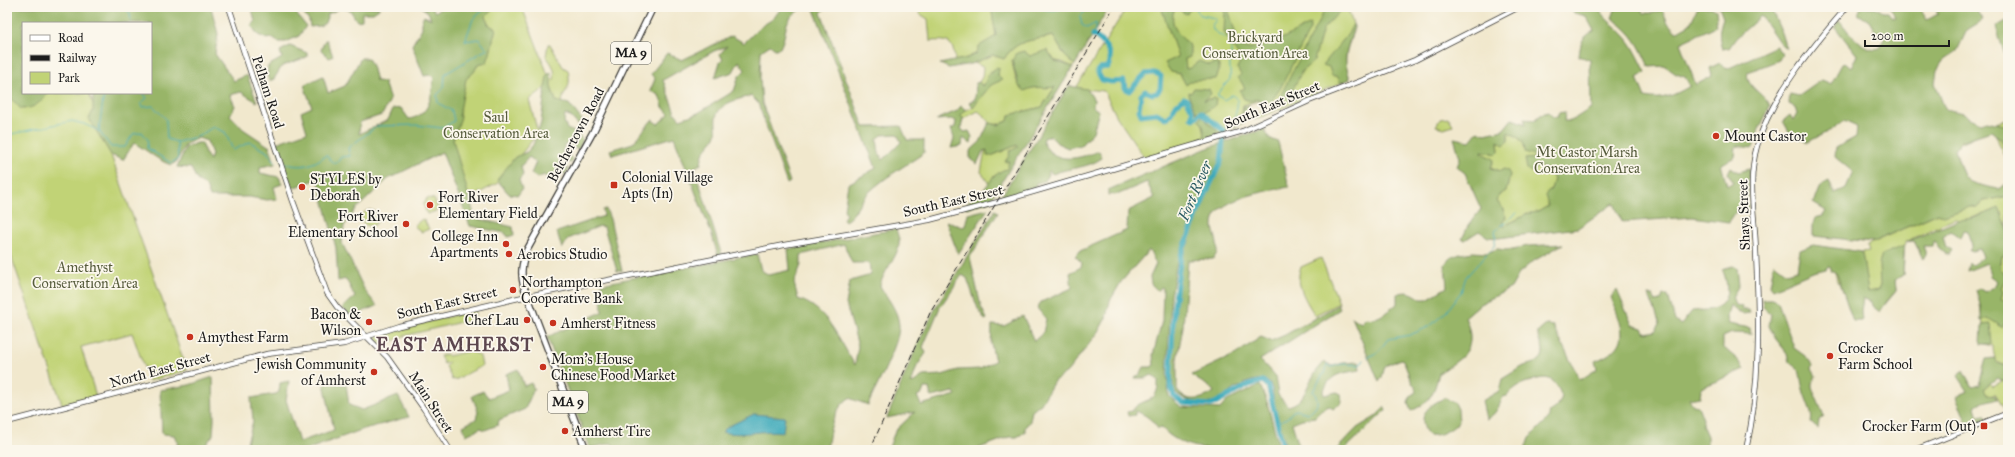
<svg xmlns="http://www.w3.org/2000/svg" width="2015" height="457" viewBox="0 0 2015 457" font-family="'IM FELL Great Primer',serif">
  <rect width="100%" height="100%" fill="#fbf7ec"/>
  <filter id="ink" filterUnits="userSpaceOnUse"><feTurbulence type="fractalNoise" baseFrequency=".025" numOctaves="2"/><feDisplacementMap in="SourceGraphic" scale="8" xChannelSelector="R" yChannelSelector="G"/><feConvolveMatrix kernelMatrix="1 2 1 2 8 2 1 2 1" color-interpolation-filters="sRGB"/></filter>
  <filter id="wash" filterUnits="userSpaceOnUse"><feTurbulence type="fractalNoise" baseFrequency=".012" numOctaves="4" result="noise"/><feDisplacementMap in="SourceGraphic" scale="16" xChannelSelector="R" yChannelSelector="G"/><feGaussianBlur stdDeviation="0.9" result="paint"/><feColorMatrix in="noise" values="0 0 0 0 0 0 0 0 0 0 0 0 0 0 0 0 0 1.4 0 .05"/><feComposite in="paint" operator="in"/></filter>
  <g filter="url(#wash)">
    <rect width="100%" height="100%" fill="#f1e8cd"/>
    <g fill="#c1d376" stroke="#6e7849">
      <polygon points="7,7 23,23 23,93 89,93 187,370 149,381 132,333 81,347 96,396 62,404 7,244"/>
      <path d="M492 7H522L550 80 551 77 554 80C556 69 552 64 546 56L548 44H550L563 67 568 70C569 75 570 82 568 87 565 93 563 95 562 103L556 101 550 84 529 100 538 133 498 183 466 200 446 142 474 29Z"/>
      <path d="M920 7H1016L1021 30 967 58 955 61C953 40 949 40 930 41L928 19 920 14Z"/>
      <polygon points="1127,7 1347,7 1354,27 1346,55 1345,65 1350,79 1254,120 1267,104 1261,100 1243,105 1242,113 1234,128 1146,160 1117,117 1104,91 1076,88"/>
      <path d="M1053 36 1065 56 1075 65 1073 67 1062 62 1030 56 1012 62 1016 80 1029 88C1038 86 1046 89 1055 87L1042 107 1010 115 1008 121C988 129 992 121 978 111L963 119 961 115 966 110 975 106C981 91 997 84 999 68L987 76V81L981 86 979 82 982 77 983 67 974 63 993 55 1004 59C1017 38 1031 41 1053 36Z"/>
      <polygon points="1449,118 1453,125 1444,128 1436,126 1440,119"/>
      <path d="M2008 118V154L2004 156 1993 128 1954 146 1973 207H1977L1984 201 2008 196V230L2006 222 2003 221 2002 212C1996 213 1990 213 1985 214 1975 215 1966 223 1955 219L1940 225V228L1936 227 1905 242 1903 275 1895 279 1896 291 1883 307 1838 282 1833 267 1862 254V252L1869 251 1867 245 1967 200 1950 143Z"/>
      <path d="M1508 132C1523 138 1533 152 1539 166L1549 171 1554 179 1548 206 1538 212 1525 214 1522 217 1504 226 1501 225 1503 223 1497 202 1499 195 1506 191 1510 175 1491 167 1493 163 1481 153 1482 151 1497 154 1499 152 1498 141 1504 144 1508 141Z"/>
      <polygon points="1017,145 1018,147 1005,161 1010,161 1007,169 994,176 989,185 986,178 981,172 985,150 991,156"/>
      <polygon points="427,198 434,199 438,208 436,211 427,214 423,204"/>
      <circle cx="370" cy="218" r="8"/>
      <polygon points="422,219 424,220 429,229 422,232 414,226"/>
      <path d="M2008 254V303L2005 301 2008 313V367C1995 362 1994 359 1993 346L1982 343 1983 325 1979 298 2001 288 2005 273 2000 268 2002 255Z"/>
      <path d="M1321 258 1339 303 1315 315C1306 302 1294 282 1301 267Z"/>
      <polygon points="475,310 475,316 469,320 404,336 382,346 377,340 377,336 380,334"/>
      <polygon points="470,351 480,356 482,366 457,379 452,380 446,366 450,362 444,364 440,356 447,354 448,356"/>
      <polygon points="2008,378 2008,406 2004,408 1995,393 1973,403 1957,398 1990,383 1993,386"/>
    </g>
    <g fill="#98b567" stroke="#5a6842" fill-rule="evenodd">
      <path d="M7 7H211L218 34 215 54 234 81 247 75 257 102 241 92 230 95 235 106 230 115 243 129 270 147 275 164 260 167V173L279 177 282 184 274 187 277 199 267 200 249 197H210L206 186 197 180 191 168 177 167 186 147 197 143H202L205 153 210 160 212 154 207 141 198 138 186 144 176 162 171 165C157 160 147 150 134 143L123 160 111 155 89 119 93 111V93H151V23H23V93H47C41 103 33 109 21 109L7 94Z"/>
      <polygon points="255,7 291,7 306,26 299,36 286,42 278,42 272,38 267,39 258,35 251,25 255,21 252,9"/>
      <polygon points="313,7 379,7 379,9 373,13 362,13 362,20 357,21 350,10 341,8 328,14 325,23 320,26 310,27 309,20 304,15 314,9"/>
      <path d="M421 7H432L435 12 443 7H497L486 15 488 24 496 29C492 40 492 51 487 62L478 64 474 72 466 79 459 116 461 117 453 140 475 218 513 227 514 235 508 237 505 233 470 226 442 152 388 179 356 209 344 226 342 243 365 291 377 306 364 311 356 320 342 308 355 297 346 279 338 281 336 248 318 179 292 188 276 143 307 132 301 112 312 107 304 85 323 76 328 93 345 86 361 58H368L372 66 376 81 384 82 390 100 382 115 360 122 359 134 388 120 393 109 401 108 409 119C431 115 431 96 434 77L430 75 424 76 412 45 422 28V19L424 16 431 19 428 12Z"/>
      <path d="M782 7H804C779 22 790 28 780 48L775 49 770 45 761 51 760 78 762 103 790 182 787 184 758 103 751 96C739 99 718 103 716 118 715 124 718 132 715 137 708 149 703 147 701 164L695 167V174L700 185 722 256H718L712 235 674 137 612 155 610 150 633 143 652 120 658 124 669 114 663 107 659 95 650 91 655 79 651 74 667 53 682 60 732 36 744 43 760 27 773 19ZM727 46 720 54 723 60 720 62 715 78 733 72 739 61 745 70 739 76 734 91 698 113 680 119 675 113 663 80 714 51Z"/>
      <path d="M813 7H826L821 13 864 127 901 126 907 140H924V153C905 166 885 177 868 193 859 202 856 215 845 221L843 219 846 214 844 209 848 184 876 168ZM897 134 901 142 883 160 879 153 877 139 882 135Z"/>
      <path d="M991 7H1109L1075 65 1065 56 1053 36C1031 41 1017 39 1004 59L993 55 971 64 949 68 940 64 967 58 976 54 979 46 996 36Z"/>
      <path d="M1161 7H1193L1186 14 1178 9 1174 10C1169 26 1179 35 1190 46V57L1185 59 1186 69 1190 68 1199 61 1209 65 1216 63 1219 65V71L1216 79 1193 80 1186 85 1180 74 1171 72 1165 63 1178 57Z"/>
      <path d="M1221 7H1227L1228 9 1240 47C1263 53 1291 33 1311 24L1310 29 1280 89 1265 110 1258 99 1250 101 1244 99 1240 91 1245 88 1238 77 1241 75 1237 68 1241 60 1224 32 1225 13Z"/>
      <polygon points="1326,7 1339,7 1340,11 1323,29 1314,61 1302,71 1293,89 1298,97 1269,110 1278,100"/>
      <path d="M1578 7H1598C1604 20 1614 24 1623 34 1634 45 1639 59 1646 72L1637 78 1645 97C1662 101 1675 95 1690 86L1685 77 1676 74 1665 66 1649 67C1639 44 1633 33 1612 18L1616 7H1641L1644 13H1653L1662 9 1668 23 1676 32 1690 24 1698 7H1711L1716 10 1717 19 1716 26 1680 43 1696 85 1712 76 1710 68 1720 63 1727 69 1776 46 1782 54 1779 60 1748 72C1744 87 1765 93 1770 107L1759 129 1753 148 1736 146 1735 157 1721 164 1727 186 1733 182 1728 173 1731 167 1738 172 1750 169 1748 184V208L1737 210 1729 222 1692 217 1622 222 1614 203 1578 228 1498 238 1488 237 1479 231 1465 240 1462 239 1468 226 1481 209 1465 173 1457 167 1460 158 1454 138 1470 141 1478 131 1485 134 1503 130 1512 119 1526 124 1524 119 1535 120 1542 114 1548 112 1553 117H1558V113L1565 112 1564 121H1571L1591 108 1590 60 1579 56C1581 42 1581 38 1594 31L1586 16 1574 13 1572 9ZM1508 132C1518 136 1525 141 1525 152L1534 155 1535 158 1525 159 1527 169 1531 172 1539 166 1549 171 1554 179 1551 189 1545 195 1548 206 1538 212 1525 214 1522 217 1504 226 1501 225 1506 217 1501 205 1497 202 1499 195 1506 191 1510 175 1508 171 1504 169 1500 171 1491 168 1494 159 1481 153 1482 151 1497 154 1499 152 1498 141 1504 145 1508 141Z"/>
      <path d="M1719 7H1770L1780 29 1786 49 1779 42 1761 16 1736 38 1729 48 1722 49C1718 37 1719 29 1723 18Z"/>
      <path d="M1861 7H1875L1883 12H1888L1892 18 1896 17 1889 7H1905L1907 9 1908 7H1919L1927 20 1938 14 1934 7H1974L1983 20 1967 30 1957 51 1943 61 1937 70 1935 83 1945 109 1964 113 1969 118 1981 123 1987 121 2008 126V150L2006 151 2001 139 1991 131 1961 141 1955 149C1966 185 1962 181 1998 189L2008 183V196L1984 201 1977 207H1970L1944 216 1938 213 1873 242 1813 236V224L1815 218 1823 216 1826 211 1813 203 1820 186 1829 181 1834 193 1846 188 1853 172 1835 157 1836 148 1856 137 1857 127 1844 121 1831 130 1808 142 1791 135 1783 121 1790 115 1793 120 1797 113 1795 107 1789 104 1790 94 1799 96 1822 80 1831 84 1842 64 1845 63 1851 68 1857 55 1835 27 1839 20C1849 32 1863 53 1880 48L1885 39 1884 34 1875 31 1869 21 1858 14Z"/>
      <polygon points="2006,21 2008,22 2008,65 1996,27"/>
      <path d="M1353 24 1354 27C1347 49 1342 57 1350 79L1341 83 1337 76H1332L1329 67 1323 65 1348 34Z"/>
      <polygon points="325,40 327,40 333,56 329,58 321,50"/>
      <polygon points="290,46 307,53 307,57 282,66 274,79 269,81 267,75 268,66 282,58 280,51"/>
      <path d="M1047 50 1055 61 1073 67 990 201 967 208 964 206C969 201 974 198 979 194 989 186 994 171 1007 169L1009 161 1005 162 1009 156 1010 151 1018 147 1017 145 991 156H987V150L983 151 977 164 970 159V151L980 142 989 123 998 125 1008 121 1009 115 1042 107 1055 87C1046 89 1034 85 1025 91L1019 86 1012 61 1017 53 1024 51 1030 56Z"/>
      <polygon points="997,67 999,68 998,76 1002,80 991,85 973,107 969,103 975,99 976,83 979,82 982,86 986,81 987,76"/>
      <polygon points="551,72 551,87 556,101 569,104 582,120 578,125 570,116 565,115 564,121 567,129 577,133 583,140 579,149 569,147 565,144 562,152 573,159 571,163 560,161 559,165 569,169 565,174 556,172 552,183 544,175 538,178 531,174 536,162 529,157 521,166 523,175 519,180 522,189 518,195 509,194 497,180 515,157 527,152 533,145 541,123 547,75"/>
      <path d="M1069 86 1087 89 1094 100 1093 107 1099 111 1093 132 1081 145 1068 148 1057 143 1051 136 1044 138 1043 143C1056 166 1080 158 1099 151L1102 158C1087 169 1069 167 1053 174L1049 171 1045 181 1036 183 1035 187 999 200Z"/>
      <polygon points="1194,88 1209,89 1211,94 1204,101 1213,98 1216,99 1215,106 1205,112 1200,110 1197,113 1188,95 1188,92 1191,93"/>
      <polygon points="961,106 966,110 961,115 963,119 961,128 964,132 969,131 972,137 971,144 963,138 962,146 951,148 954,138 951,129 955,127 956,121 951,119 936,120 957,111"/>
      <polygon points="1243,106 1249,106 1250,112 1243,123 1234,128 1242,113"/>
      <polygon points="1203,114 1208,123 1217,130 1217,135 1202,141 1198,139 1205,136 1203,125 1199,120"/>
      <path d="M1264 129 1269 138 1278 142 1289 187C1269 191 1210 198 1213 227 1215 239 1222 249 1213 259L1188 260 1183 327 1177 359V390C1186 404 1202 400 1214 392 1209 384 1198 382 1192 375L1236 354 1261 337 1271 341 1285 335 1338 305 1340 309 1260 360 1275 376 1278 395 1288 406C1304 402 1305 390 1312 378 1315 372 1320 367 1324 362L1333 366 1343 363 1359 362 1360 370C1340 374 1332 372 1323 392L1324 395 1337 392 1341 394 1342 402 1333 409 1329 406 1321 410 1315 417 1302 419 1292 423 1299 446 1304 450H1287C1283 435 1277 421 1274 405 1272 399 1275 390 1270 384 1265 377 1251 380 1244 384L1247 387C1232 384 1232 394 1220 399 1204 407 1186 403 1174 391 1171 374 1172 356 1173 339 1174 305 1173 271 1190 240L1186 238 1176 267 1171 295 1167 375 1169 396 1181 407 1220 409 1227 401 1260 385 1267 402 1280 450C1244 450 1186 457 1162 428L1158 429C1153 420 1145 414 1135 411V415L1128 416 1127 412 1132 411C1142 396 1159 406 1158 380L1152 375 1146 378H1135L1136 376 1140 375 1144 367H1151L1154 365 1153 355 1162 321 1163 288 1161 287 1158 291 1151 284 1150 277 1156 264 1149 250 1121 282 1110 301 1106 318 1097 334 1067 372 1054 381 1041 404 1032 411 1030 421 1025 427V432L1017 437H1009L974 450H888L895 431 915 412 887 418 916 348 935 309 995 210 998 212 970 257 981 307 987 319 985 320 978 309 967 278 962 275 940 307 923 347 926 353 917 366 911 384 923 376 942 375 958 370 980 369 995 361 991 344 992 325 1004 326 1023 316 1034 341 1043 333 1046 319 1037 308 1041 302 1072 288 1070 273 1081 267 1082 263 1075 256 1080 251 1127 230 1128 211 1154 198 1147 182 1119 194 1108 195V190L1205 149ZM924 388H929L931 397 954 392 956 395 921 405 917 396 922 394Z"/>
      <path d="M1999 208 2008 230V254L2002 256 2000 268C2007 276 2005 279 2001 288L2003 292 2001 299 2008 303V317L2002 327 1988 318 1981 321V308L1976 290 1978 288 1985 292 1994 287 1997 281 1990 276 1987 263 1967 271 1969 262 1972 265 1983 257 1980 249 1972 251 1969 250 1972 245 1967 231 1963 230 1960 238 1951 231 1943 237 1946 247 1952 250 1949 255 1940 249 1935 242 1933 241 1932 246H1923L1926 254 1923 259 1914 241 1906 242 1959 220 1974 218Z"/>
      <polygon points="606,209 610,219 622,271 617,271 604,227 600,226 568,239 562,249 557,232 604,216 603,210"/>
      <polygon points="988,209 958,254 946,221 962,227 965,226 968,214"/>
      <path d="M896 229C897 233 900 240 899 245 896 260 883 271 880 286 887 298 898 310 899 325 900 343 876 387 868 405L849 398C832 411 830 429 827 450H615L612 443 590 448 547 337 602 312 601 284 757 254 761 270 769 275 790 270 788 249ZM844 244 852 263H869L871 275 850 281 846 304 858 346 855 365C840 342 828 308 798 299L794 283 801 265V255Z"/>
      <path d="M1563 244 1532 262 1520 272 1511 288 1480 304 1465 317C1478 350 1465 356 1439 373 1434 393 1431 402 1411 411L1408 403 1410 396 1416 392V387L1412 383 1403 360 1401 359 1385 366 1382 377 1379 382 1352 317 1361 323 1366 318C1379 321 1387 311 1397 304V294C1407 290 1413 293 1421 299H1427L1447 287 1445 264 1450 258 1460 254 1473 252 1486 253 1497 249 1507 250 1528 246Z"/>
      <polygon points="1813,245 1862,252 1868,292 1878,290 1880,285 1879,264 1882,255 1904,246 1903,275 1895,280 1896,291 1886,302 1880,312 1872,306 1871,302 1863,298 1861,311 1862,321 1853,321 1837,274 1833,271 1830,271 1831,267 1828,266 1826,269 1813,272 1773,289 1770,285 1774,263 1787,273 1797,270 1800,250"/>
      <path d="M1733 266 1737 268 1739 285 1732 297 1736 305 1742 307V310H1749L1750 313 1742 314 1730 305 1727 317 1729 324 1750 328 1751 334 1732 333 1723 337V347L1739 361 1744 369 1701 388 1700 397 1689 399 1693 405 1698 406 1703 419 1702 425 1707 436V450H1525L1529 438 1548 419 1550 412 1557 407 1562 397C1555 378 1549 375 1531 381 1520 384 1515 387 1507 396L1503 397C1499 406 1496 415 1486 419L1482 401 1499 391 1502 379C1509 375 1516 370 1524 366 1532 363 1544 363 1543 350 1542 343 1537 340 1538 332L1546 325 1553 326 1580 380 1597 369 1595 361C1633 346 1623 329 1611 297L1617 290 1632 325 1643 328 1646 333 1655 331 1660 324 1649 295H1653L1656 302 1661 301 1663 295H1668L1675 321 1681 325 1692 311C1699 310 1708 311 1715 308 1731 302 1728 281 1722 269Z"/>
      <path d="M1762 299H1772L1778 302 1794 348 1805 356 1813 365 1812 369 1816 376 1812 383V387L1824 416 1819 420 1818 429 1811 423C1814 413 1805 399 1803 389 1801 383 1801 376 1799 370L1789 362 1787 353 1775 338 1769 326 1771 314 1763 307Z"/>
      <polygon points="1990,324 1992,344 1981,344 1982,325"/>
      <polygon points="1994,358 1997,363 2008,367 2008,384 1997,378 1984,388 1986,394 1995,395 1997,398 1977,404 1975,407 1978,416 1985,415 1987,419 1968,426 1956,396 1968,391 1958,376 1963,370 1972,387 1979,385 1986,359"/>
      <polygon points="518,369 524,386 531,383 534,389 525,409 499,420 498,425 485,430 481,428 466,435 463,426 476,419 478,411 472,396 483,391 489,398 509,390 506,374"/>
      <polygon points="213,377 214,420 213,435 202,450 172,450 173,448 178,444 174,435 162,434 160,390 189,385"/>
      <polygon points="289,381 286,400 299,442 334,430 324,383 346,384 349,405 362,410 398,396 409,417 364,429 306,450 245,450 253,421 251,398 276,394 279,392 280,383"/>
      <path d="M1445 398 1455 403 1458 409 1459 422C1451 430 1439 437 1428 435 1416 417 1427 405 1445 398Z"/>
      <polygon points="1385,407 1386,410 1344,450 1336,450 1357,428 1375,417"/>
    </g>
    <path fill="#3ba9ba" stroke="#2c626b" d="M754 414 785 417 783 432C763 429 742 437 722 432L727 427Z"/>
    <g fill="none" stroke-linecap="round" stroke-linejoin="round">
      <g stroke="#3ba9ba" stroke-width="1">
        <polyline points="123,7 130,13 131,23"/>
        <path d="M1038 7C1045 11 1059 11 1066 7"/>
        <polyline points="1084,7 1084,12 1080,17 1082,25 1087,28 1096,23 1096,27 1093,35"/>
        <path d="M1197 7V12L1201 15 1215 18 1216 20 1212 25 1213 30C1227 40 1234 40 1230 60 1229 65 1231 73 1230 79L1218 93V96L1224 100 1232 95 1236 97C1240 106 1234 114 1234 123L1224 131"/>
        <polyline points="143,93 147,98 141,103 143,107 153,106 166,119 167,139 177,142"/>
        <polyline points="99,130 104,93"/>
        <polyline points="7,135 72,121 84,124 99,131 111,147 125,147 133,134 142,132 148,140 147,148 171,163 178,159 177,142"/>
        <polyline points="178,142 199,136 213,127 225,132 233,150 250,142 266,151 276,162"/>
        <path d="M285 163C300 169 314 165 326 155L333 163H337L341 157 350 156 348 148 377 126 416 125 443 128 454 121 452 111 438 103 437 95 444 88 445 74 487 49 479 39 465 41 473 19 487 7"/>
        <polyline points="2008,322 2006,323 2006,341 2008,342"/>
        <polyline points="2008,346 2008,351"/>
        <polyline points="1368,357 1378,352 1388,339 1410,335 1430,326 1447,311 1461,292 1466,277 1494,246 1496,236 1495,231 1517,213"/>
        <path d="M1277 423 1287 418 1293 411 1297 410 1308 413C1318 406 1320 402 1313 391L1324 373 1327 364 1331 367 1342 364 1360 365 1364 360"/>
      </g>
      <path stroke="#3ba9ba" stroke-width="5" d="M1093 35C1104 42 1115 54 1108 67L1100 68 1097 71 1102 80 1111 82 1124 81 1125 88 1129 91 1145 74 1155 73 1161 76 1160 89 1157 93 1152 94 1145 91 1141 95 1139 110 1141 115 1157 113 1165 118 1169 117 1176 105 1184 98 1187 100 1193 112 1191 118 1194 119 1201 112 1224 131 1221 162 1205 196 1181 255 1174 306 1170 385 1174 396 1183 403 1211 405 1249 385 1263 381 1268 386 1284 450"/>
    </g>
  </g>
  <g filter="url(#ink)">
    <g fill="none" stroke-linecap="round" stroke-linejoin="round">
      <g stroke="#3c3b37" stroke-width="6">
        <g id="major">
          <polyline points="229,7 293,201 327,293 337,307 387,357 424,409 450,450"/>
          <polyline points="7,422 267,354 344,344 399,326 523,297 784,245 929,220 1002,201 1243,131 1309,101 1415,60 1519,7"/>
          <path d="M1746 450C1761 385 1759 318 1756 251 1755 216 1747 181 1757 146 1771 96 1813 46 1847 7"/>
          <polyline points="1915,450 2008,413"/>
        </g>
      </g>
      <g stroke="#3c3b37" stroke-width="8">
        <path id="highway" d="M586 450 524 287C520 273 522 263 527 250L593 132 653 7"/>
      </g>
      <use href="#major" stroke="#fff" stroke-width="4.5"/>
      <use href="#highway" stroke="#fff" stroke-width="5.5"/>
      <polyline stroke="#1c1c1c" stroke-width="1" stroke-dasharray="6 3" stroke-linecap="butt" points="870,450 930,313 1114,7"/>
    </g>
  </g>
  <g fill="#c8321e" stroke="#fbf7ec" stroke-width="1.5">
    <circle cx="1716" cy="136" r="4"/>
    <rect x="610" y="181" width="8" height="8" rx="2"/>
    <circle cx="302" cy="187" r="4"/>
    <circle cx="430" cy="205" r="4"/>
    <circle cx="406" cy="224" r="4"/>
    <circle cx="506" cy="244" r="4"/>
    <circle cx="509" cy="254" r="4"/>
    <circle cx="513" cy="290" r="4"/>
    <circle cx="527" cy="320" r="4"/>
    <circle cx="369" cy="322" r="4"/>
    <circle cx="553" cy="323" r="4"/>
    <circle cx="190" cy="337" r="4"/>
    <circle cx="1830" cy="356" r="4"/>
    <circle cx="543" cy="367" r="4"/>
    <circle cx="374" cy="372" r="4"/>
    <rect x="1980" y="422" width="8" height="8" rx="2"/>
    <circle cx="565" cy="431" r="4"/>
  </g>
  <g text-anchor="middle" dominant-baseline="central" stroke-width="3.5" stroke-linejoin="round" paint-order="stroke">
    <g fill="#fbf7ec" stroke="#5f5e5a" stroke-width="1">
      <rect x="611" y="42" width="40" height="22" rx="3"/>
      <rect x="548" y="391" width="40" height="22" rx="3"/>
    </g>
    <g font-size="13" font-weight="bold" fill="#1c1c1c">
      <text x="631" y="53">MA 9</text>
      <text x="568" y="402">MA 9</text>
    </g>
    <g font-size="14" fill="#565c3c" stroke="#fbf7ec">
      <text x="1255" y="37">Brickyard<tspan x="1255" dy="16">Conservation Area</tspan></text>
      <text x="496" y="117">Saul<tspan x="496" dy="16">Conservation Area</tspan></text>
      <text x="1587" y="152">Mt Castor Marsh<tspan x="1587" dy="16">Conservation Area</tspan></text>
      <text x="85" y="267">Amethyst<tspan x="85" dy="16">Conservation Area</tspan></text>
    </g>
    <g font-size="14" fill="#1c1c1c" stroke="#fbf7ec">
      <text transform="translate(268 92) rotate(72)">Pelham Road</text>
      <text transform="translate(1272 105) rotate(-23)">South East Street</text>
      <text transform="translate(576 135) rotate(-62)">Belchertown Road</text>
      <text transform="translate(953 201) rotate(-13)">South East Street</text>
      <text transform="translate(1744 215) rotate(-92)">Shays Street</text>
      <text transform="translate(447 303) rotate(-13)">South East Street</text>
      <text transform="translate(160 370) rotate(-15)">North East Street</text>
      <text transform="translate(431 402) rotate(57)">Main Street</text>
    </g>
    <g font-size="14" fill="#1c1c1c" stroke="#fbf7ec" text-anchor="start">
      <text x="1724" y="136">Mount Castor</text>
      <text x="622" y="177">Colonial Village<tspan x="622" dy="16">Apts (In)</tspan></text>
      <text x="310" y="179">STYLES by<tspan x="310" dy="16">Deborah</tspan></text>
      <text x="438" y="197">Fort River<tspan x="438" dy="16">Elementary Field</tspan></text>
      <text x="398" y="216" text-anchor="end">Fort River<tspan x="398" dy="16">Elementary School</tspan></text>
      <text x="498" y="236" text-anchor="end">College Inn<tspan x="498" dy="16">Apartments</tspan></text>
      <text x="517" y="254">Aerobics Studio</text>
      <text x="521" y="282">Northampton<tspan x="521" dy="16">Cooperative Bank</tspan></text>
      <text x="361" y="314" text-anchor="end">Bacon &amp;<tspan x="361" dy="16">Wilson</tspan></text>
      <text x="519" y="320" text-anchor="end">Chef Lau</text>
      <text x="561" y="323">Amherst Fitness</text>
      <text x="198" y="337">Amythest Farm</text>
      <text x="1838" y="348">Crocker<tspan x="1838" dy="16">Farm School</tspan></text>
      <text x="551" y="359">Mom's House<tspan x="551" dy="16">Chinese Food Market</tspan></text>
      <text x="366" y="364" text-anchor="end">Jewish Community<tspan x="366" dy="16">of Amherst</tspan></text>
      <text x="1976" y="426" text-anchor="end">Crocker Farm (Out)</text>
      <text x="573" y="431">Amherst Tire</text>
    </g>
    <g font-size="15" font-style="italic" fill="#2a5b63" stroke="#fbf7ec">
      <text transform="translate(1195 191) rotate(-67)">Fort River</text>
    </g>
    <g font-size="18" font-weight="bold" letter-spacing="1" fill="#5c464e" stroke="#fbf7ec">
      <text x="455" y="345">EAST AMHERST</text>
    </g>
  </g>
  <rect width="2015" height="457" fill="none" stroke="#fbf7ec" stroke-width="24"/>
  <rect x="22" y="22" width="130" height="72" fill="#fbf7ec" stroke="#a29f99"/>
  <rect x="30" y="35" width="20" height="6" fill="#ffffff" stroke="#a29f99"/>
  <text x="58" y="42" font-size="12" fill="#1c1c1c">Road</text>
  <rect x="30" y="55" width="20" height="6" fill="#1c1c1c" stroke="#a29f99"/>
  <text x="58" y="62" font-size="12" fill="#1c1c1c">Railway</text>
  <rect x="30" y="72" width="20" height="12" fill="#c1d376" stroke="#a29f99"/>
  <text x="58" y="82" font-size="12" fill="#1c1c1c">Park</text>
  <path d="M1865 40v6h84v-6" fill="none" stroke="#1c1c1c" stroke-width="2"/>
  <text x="1871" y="40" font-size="12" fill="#1c1c1c" stroke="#fbf7ec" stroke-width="3" paint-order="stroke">200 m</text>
</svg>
